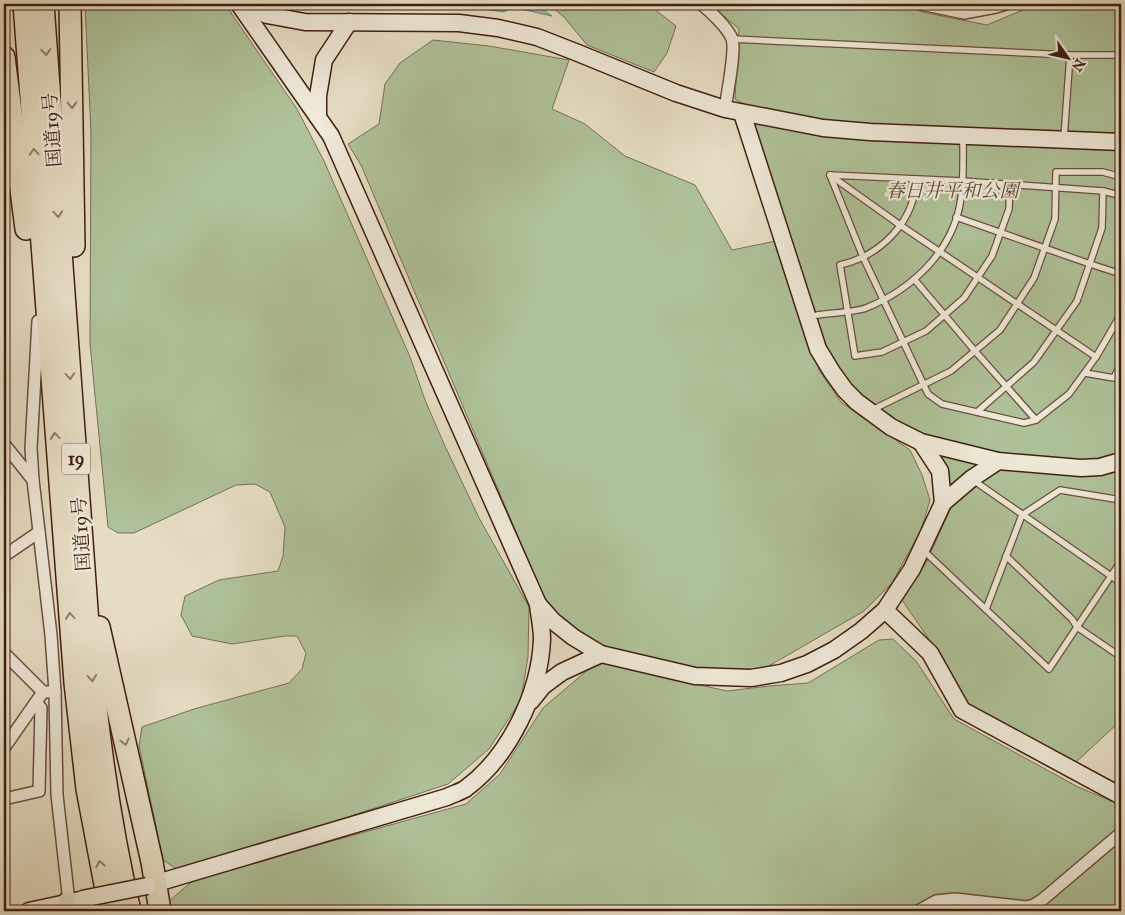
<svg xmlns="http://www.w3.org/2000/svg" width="1125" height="915" viewBox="0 0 1125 915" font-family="'IM FELL Great Primer','Noto Serif JP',serif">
  <rect width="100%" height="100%" fill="#e6dec4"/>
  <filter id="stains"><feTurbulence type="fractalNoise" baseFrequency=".004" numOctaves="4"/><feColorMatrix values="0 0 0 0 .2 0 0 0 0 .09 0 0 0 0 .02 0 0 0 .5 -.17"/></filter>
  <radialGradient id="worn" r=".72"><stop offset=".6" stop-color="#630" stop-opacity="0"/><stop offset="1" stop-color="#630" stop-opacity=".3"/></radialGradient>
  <g fill="#afc299" stroke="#787055">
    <polygon points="85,4 225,4 297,109 324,161 410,357 425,400 444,444 479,518 529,607 528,657 521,700 489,749 448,784 181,872 163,860 139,746 142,727 194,709 289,683 302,669 306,653 297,636 285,636 232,644 192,636 181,615 185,596 219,580 278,571 283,556 285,527 270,492 255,484 236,485 134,533 118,533 108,527 90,344 91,133"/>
    <polygon points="548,4 648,4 676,26 667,53 654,72 587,45 564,17"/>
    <polygon points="710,4 906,4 922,12 987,25 1037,4 1121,4 1121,724 1118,723 1074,764 967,706 935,648 902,600 926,563 953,503 946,468 897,423 868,405 848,384 827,351 746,106 735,99 739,29"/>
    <polygon points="433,40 489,46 569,60 552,109 585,124 625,156 695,185 732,250 776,241 819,370 841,402 910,450 922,475 930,500 921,530 892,583 864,611 762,670 692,669 600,647 570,626 546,603 361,165 348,144 379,124 385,84 400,63"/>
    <polygon points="893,639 916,661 954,719 1078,787 1121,805 1121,911 170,911 169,901 195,879 466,804 500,774 543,708 597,662 727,691 769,686 808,683 879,640"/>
  </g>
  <polygon fill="#96bcb6" stroke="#747d74" points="298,4 535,4 552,16 512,7 504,12 454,5 434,8 305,6"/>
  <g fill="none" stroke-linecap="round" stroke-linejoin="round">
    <g stroke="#6a4f3e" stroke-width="8">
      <g id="lane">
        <polyline points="732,39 1070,55 1121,55"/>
        <polyline points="1064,138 1070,55"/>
        <polyline points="830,175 863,257 928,394 942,404 1024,423 1036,420 1069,394 1096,357 1121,314"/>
        <polyline points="830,175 900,225 1096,357"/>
        <polyline points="830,175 962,181 1103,191 1119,195 1121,197"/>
        <path d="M916 179C915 222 880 256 840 265L855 356 882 352 926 331 964 298 992 256 1009 209 1010 185"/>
        <polyline points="956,217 1090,264 1121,274"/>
        <polyline points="914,279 975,351 1036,420"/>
        <path d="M817 315C830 313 856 312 866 308 913 289 954 250 961 198 964 178 963 157 963 137"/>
        <polyline points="1085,373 1114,378 1121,363"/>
        <polyline points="872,410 951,371 1000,330 1034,278 1055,219 1056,172 1103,172 1121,177"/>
        <polyline points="977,412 1034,362 1077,301 1102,228 1103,191"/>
        <polyline points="973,480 1121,583"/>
        <polyline points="923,550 1049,669 1121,561"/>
        <polyline points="1006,556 1072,619 1077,627 1121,657"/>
        <polyline points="986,609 1022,515 1060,490 1121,500"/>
      </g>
    </g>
    <g stroke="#6a4f3e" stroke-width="14">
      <g id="street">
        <path d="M701 4C709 10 729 29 732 39 736 49 727 95 725 109"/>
        <polyline points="921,4 964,13 996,7 1006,4"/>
        <polyline points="4,444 33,480 51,635 55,692 57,795 69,902"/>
        <polyline points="33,480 31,448 38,321"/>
        <polyline points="4,556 39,532"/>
        <polyline points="4,653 43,692"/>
        <polyline points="4,748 43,692 55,692"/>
        <polyline points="4,799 39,791 41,708 36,703"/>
        <polyline points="918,911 936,901 955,899 1026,907 1034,905 1042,900 1121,833"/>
      </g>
    </g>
    <g stroke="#401f11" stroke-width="19">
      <g id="secondary">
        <polyline points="239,4 331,136 538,604 553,621 573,637 601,654 695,676 751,678 781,673 807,664 834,650 861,631 885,610 912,569 943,503 971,479 998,461"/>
        <polyline points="245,4 267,15 305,22 459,23 498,28 537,37 578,53 676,93 725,109 823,128 870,132 1121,142"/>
        <polyline points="742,113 818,349 832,372 845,390 857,402 891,427 921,442 998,461 1081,468 1100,467 1121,461"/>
        <polyline points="318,117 318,96 324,60 349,22"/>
        <polyline points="921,442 940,471 943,503"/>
        <polyline points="885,610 930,653 962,710 1121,796"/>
        <polyline points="531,701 543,686 562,672 601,654"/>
        <path d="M147 886 447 797C453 794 460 792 465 789 509 757 540 693 542 639 542 627 539 615 538 604"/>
        <polyline points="29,911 80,900"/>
      </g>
    </g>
    <g stroke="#401f11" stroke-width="24">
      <g id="highway">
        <polyline points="24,4 75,683 87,789 110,911"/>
        <path d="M43 4 89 637C97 730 109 821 130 911"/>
        <polyline points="70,4 74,246"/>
        <polyline points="4,57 26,229"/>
        <polyline points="99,627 152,862 160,911"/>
        <polyline points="69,902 73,911"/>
      </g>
    </g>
    <use href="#lane" stroke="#efead9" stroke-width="5.5"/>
    <use href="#street" stroke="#efead9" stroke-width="11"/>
    <use href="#secondary" stroke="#efead9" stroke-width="16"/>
    <use href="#highway" stroke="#e6dec4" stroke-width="21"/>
    <g stroke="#401f11" stroke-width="19" stroke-linecap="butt">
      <polyline id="secondary-bridge" points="82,899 147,886"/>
    </g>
    <use href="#secondary-bridge" stroke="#efead9" stroke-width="16"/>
  </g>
  <defs><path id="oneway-chevron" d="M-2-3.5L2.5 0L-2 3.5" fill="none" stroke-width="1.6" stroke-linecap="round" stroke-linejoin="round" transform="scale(1.25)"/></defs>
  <g stroke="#937e6a">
    <use href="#oneway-chevron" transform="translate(46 52) rotate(86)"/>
    <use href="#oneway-chevron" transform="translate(72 105) rotate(89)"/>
    <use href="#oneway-chevron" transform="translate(34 152) rotate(-94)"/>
    <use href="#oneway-chevron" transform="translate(58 214) rotate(86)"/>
    <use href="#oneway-chevron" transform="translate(70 376) rotate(86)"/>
    <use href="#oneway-chevron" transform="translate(55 436) rotate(-95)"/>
    <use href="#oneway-chevron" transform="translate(70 616) rotate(-95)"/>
    <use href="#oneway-chevron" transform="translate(92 678) rotate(85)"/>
    <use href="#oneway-chevron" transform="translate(125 742) rotate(77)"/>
    <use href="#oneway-chevron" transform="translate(100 864) rotate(-100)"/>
  </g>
  <g text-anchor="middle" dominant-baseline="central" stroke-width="4.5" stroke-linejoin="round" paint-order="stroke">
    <rect fill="#efead9" stroke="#745c4d" stroke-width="1" x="62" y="443.5" width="28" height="31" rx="4"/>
    <g font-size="18" font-weight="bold" fill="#401f11">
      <text x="76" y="459">19</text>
    </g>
    <g font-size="19" fill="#401f11" stroke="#efead9">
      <text transform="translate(52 130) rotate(-94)">国道19号</text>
      <text transform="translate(81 534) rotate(-94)">国道19号</text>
    </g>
    <g font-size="19" font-style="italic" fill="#5c4833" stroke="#efead9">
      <text x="952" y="190">春日井平和公園</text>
    </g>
  </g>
  <rect width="1125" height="915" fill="none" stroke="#e6dec4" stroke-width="20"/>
  <rect x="5" y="5" width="1115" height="905" fill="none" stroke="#401f11" stroke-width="2.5"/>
  <rect x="10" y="10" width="1105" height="895" fill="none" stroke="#401f11"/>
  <g transform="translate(1068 58) rotate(124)" stroke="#efead9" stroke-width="4" paint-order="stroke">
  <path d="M0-4L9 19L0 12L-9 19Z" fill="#401f11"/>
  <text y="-8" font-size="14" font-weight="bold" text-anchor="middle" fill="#401f11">N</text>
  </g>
  <rect width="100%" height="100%" filter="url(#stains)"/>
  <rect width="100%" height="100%" fill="url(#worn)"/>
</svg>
